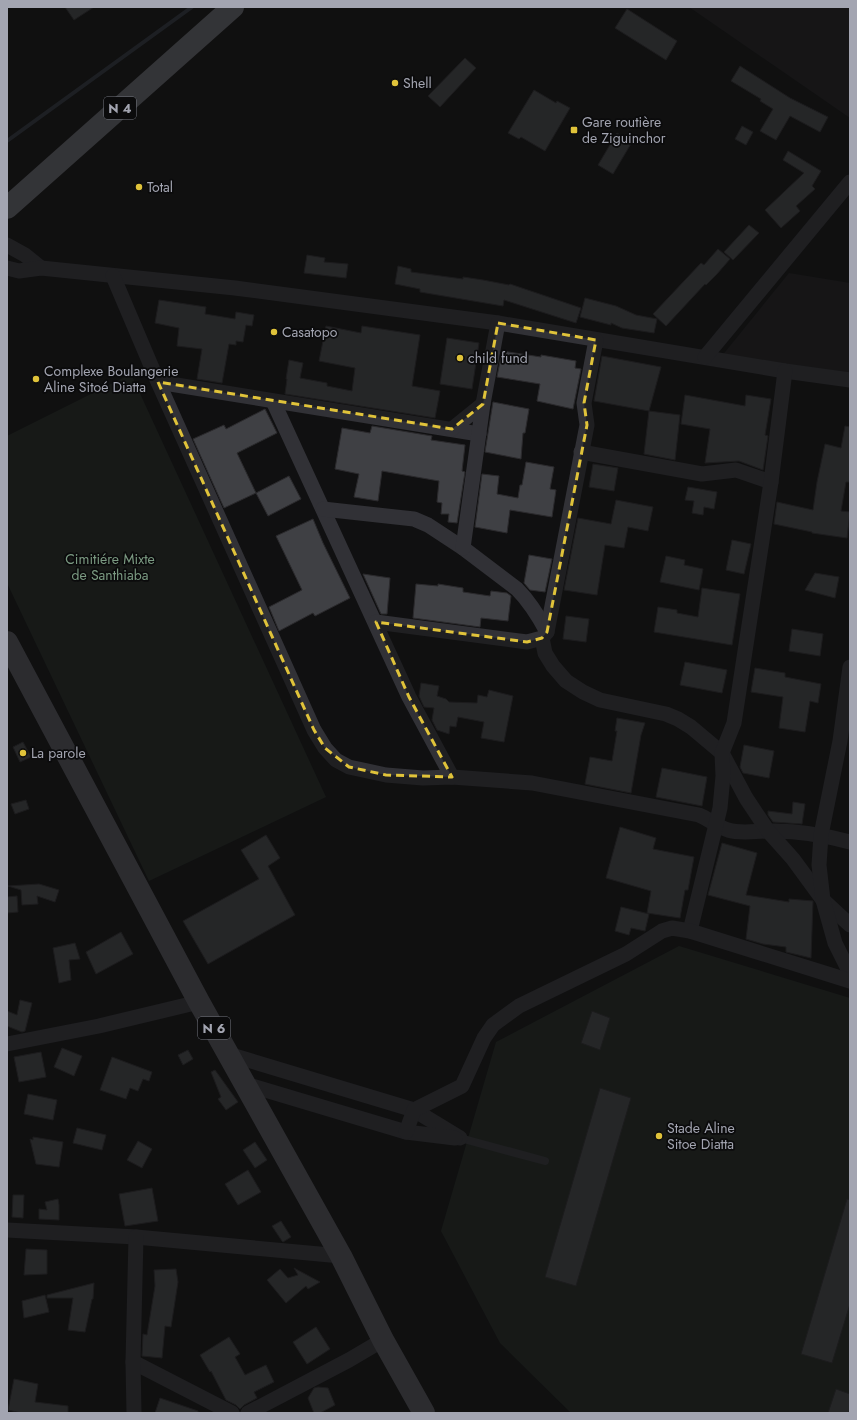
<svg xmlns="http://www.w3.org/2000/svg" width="857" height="1420" viewBox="0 0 857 1420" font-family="Jost,sans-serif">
  <rect width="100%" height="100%" fill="#101011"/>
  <g fill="#1d1c1e">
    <polygon points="689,7 850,7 850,118"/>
    <polygon points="789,273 850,283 850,375 721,357"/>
  </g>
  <g fill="#1f2520">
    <polygon points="131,374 326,797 149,881 7,583 7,436"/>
    <polygon points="679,946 850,998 850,1413 571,1413 500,1343 441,1231 496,1042"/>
  </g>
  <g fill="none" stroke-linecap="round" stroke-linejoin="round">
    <polyline stroke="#2d323a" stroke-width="4" points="7,141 192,7"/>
  </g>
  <g fill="#3f4044" stroke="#2b2a2d">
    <polygon points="65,7 94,7 74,20"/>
    <polygon points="627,9 677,41 666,60 615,28"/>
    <polygon points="465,58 476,68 440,107 428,96"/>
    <polygon points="740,66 790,98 828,117 820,132 790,116 776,140 760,131 773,109 760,101 761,99 731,81"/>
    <polygon points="534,90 556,103 557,101 570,108 545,151 521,137 519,139 508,133"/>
    <polygon points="742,126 753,132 746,145 735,139"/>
    <polygon points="617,133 632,142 613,174 598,165"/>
    <polygon points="788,151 821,171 812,186 815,189 796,206 800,211 781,228 765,210 804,173 783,160"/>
    <polygon points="749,225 759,233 733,260 724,252"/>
    <polygon points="718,249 730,259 717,274 706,285 705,284 666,326 653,314 701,263 704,265"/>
    <polygon points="307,255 325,258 324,262 348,264 346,278 304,273"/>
    <polygon points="398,266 411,269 411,272 463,279 463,277 483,280 509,285 510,284 581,308 576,323 504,300 503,306 420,292 420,289 395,284"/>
    <polygon points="585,298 616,306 636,315 657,319 654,333 622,328 611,323 611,325 580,317"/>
    <polygon points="159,300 206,307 205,314 235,319 236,312 254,315 252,326 246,325 243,342 236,341 236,345 229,344 222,383 197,379 202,349 177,346 179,328 155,323"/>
    <polygon points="326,326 361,333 362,326 420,335 412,386 440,391 435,418 285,394 287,379 286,379 289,360 303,363 300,378 327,383 327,386 352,391 355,368 319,361"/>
    <polygon points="447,338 479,343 472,389 440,384"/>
    <polygon points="502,351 541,357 541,355 576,361 575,368 581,369 573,409 537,401 540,384 497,377"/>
    <polygon points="602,356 661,367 649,411 594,401"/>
    <polygon points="685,395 745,406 746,395 771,399 765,435 768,436 763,470 739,461 705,463 710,429 681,424"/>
    <polygon points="493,402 529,409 525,433 523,433 521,459 485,452"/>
    <polygon points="265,409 277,433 237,453 256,493 224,508 193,439 224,425 226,429"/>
    <polygon points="649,411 680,415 675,460 644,454"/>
    <polygon points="372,426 432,436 431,440 465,445 462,471 465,472 457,523 448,522 449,514 441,514 442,503 437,502 439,481 382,471 378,501 354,497 359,474 335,469 342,428 370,433"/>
    <polygon points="845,426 850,427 850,482 846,482 841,511 850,512 847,538 812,533 812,532 774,524 777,502 813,510 817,482 825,444 841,448"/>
    <polygon points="526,462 554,467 550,489 556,490 552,517 510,510 507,533 475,527 482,474 499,476 497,494 518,498 520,485 522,485"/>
    <polygon points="593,464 618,468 614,491 589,487"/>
    <polygon points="289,476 301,499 268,516 256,493"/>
    <polygon points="688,487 717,492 714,509 704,507 703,515 692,513 694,501 685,500"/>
    <polygon points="616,500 653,507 648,531 628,527 624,548 605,545 597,595 564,590 578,518 611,524"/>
    <polygon points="313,519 323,543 350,598 315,616 313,613 279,631 269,607 302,590 276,536"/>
    <polygon points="732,540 751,544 744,574 726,570"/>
    <polygon points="529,555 552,559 545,592 530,590 524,583"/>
    <polygon points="666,556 685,560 684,565 703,569 699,590 660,582"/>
    <polygon points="815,573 839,577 835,598 805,590"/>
    <polygon points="363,574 390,578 387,614 381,614"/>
    <polygon points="416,584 438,586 438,584 463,588 463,592 490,596 491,591 507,593 511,596 508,621 481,618 480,627 413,618"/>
    <polygon points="702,588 740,594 732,645 654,632 658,607 677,610 677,613 698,617"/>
    <polygon points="566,616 589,619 586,642 563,639"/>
    <polygon points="792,629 823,634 820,656 789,651"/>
    <polygon points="685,662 727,670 722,693 680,685"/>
    <polygon points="755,668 785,673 785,677 821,684 818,703 810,701 805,732 779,728 783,697 751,692"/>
    <polygon points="421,683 439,686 437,696 446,699 449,702 477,703 478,695 487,697 489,690 513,696 504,742 481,738 484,722 458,717 456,727 450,726 449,734 437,730 432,720 434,708 424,707 419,696"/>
    <polygon points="617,718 645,723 641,735 631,793 585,784 590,757 612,761 617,731 615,731"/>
    <polygon points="23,742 31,757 20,762 13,747"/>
    <polygon points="744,745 774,751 769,778 743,773 740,767"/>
    <polygon points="662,768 707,777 702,806 656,797"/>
    <polygon points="26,800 29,809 15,814 11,804"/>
    <polygon points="793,802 805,804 802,824 773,822 768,815 768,811 792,814"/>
    <polygon points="620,827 656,838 653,849 694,857 688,890 685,890 680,918 647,913 651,891 606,878"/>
    <polygon points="266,835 280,858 268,866 295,915 208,964 183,921 259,879 241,850"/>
    <polygon points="722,843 757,853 746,895 789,902 789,899 813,901 811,958 786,952 786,947 763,944 746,939 750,906 708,895"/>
    <polygon points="39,884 59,890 55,902 37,896 38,904 22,905 21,890 8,886"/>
    <polygon points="17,896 18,912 7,913 7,897"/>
    <polygon points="621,907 649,914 645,931 631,928 629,935 615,931"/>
    <polygon points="121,932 133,954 96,974 86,952"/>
    <polygon points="75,943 80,959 69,960 71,980 59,983 53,948"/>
    <polygon points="20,1000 32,1003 25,1031 22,1032 7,1026 7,1011 17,1015"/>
    <polygon points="592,1011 610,1018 600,1050 581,1043"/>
    <polygon points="62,1048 82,1056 74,1076 54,1067"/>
    <polygon points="188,1050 193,1059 183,1065 178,1055"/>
    <polygon points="41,1052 46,1077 19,1082 14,1057"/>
    <polygon points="112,1057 152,1072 149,1081 143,1079 138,1091 130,1088 126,1099 100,1090"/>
    <polygon points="215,1070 238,1102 226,1110 218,1099 221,1097 211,1072"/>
    <polygon points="600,1088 631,1098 576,1286 545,1277"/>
    <polygon points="28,1094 57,1100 53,1120 24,1114"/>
    <polygon points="77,1128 106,1135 102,1150 73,1143"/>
    <polygon points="33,1137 63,1142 59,1167 36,1164 30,1139 33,1140"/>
    <polygon points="138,1141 152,1149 142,1168 127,1160"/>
    <polygon points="255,1142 267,1160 255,1168 243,1150"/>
    <polygon points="248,1170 261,1192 238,1205 225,1184"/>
    <polygon points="152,1188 158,1221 125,1226 119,1194"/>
    <polygon points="13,1195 24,1195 23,1218 12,1217"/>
    <polygon points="58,1199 59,1205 59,1220 39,1219 39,1209 47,1210 45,1202"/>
    <polygon points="847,1199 850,1200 850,1304 832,1363 801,1354"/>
    <polygon points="281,1221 291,1237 283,1242 282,1241 272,1226"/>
    <polygon points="26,1249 47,1250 47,1274 24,1275"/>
    <polygon points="294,1268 320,1282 308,1289 306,1286 286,1303 267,1280 280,1269 288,1278 298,1275"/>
    <polygon points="176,1269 178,1282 171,1327 165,1326 162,1358 142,1356 143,1334 147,1335 155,1286 154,1270"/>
    <polygon points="94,1283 93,1299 92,1299 85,1332 68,1330 73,1298 47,1298 47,1295"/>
    <polygon points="45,1295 49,1312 24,1318 22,1301"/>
    <polygon points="316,1327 330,1349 307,1364 293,1342"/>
    <polygon points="229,1337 240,1354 235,1357 245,1375 266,1365 274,1382 254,1392 257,1398 244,1405 240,1409 236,1405 226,1400 211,1371 210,1372 200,1355"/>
    <polygon points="14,1379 38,1384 35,1402 68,1406 68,1413 21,1413 8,1410"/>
    <polygon points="318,1387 328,1388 335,1405 320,1413 314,1413 308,1398 314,1388"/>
    <polygon points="836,1389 850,1394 850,1409 849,1413 828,1413"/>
    <polygon points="160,1398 198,1411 198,1413 155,1413"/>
  </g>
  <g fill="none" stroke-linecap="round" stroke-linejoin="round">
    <polyline stroke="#313136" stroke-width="8" points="460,1138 545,1161"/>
    <g stroke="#313136" stroke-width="15">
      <polyline points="7,245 25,255 41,268"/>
      <polyline points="7,268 19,271 41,268 235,288 498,323 785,371 850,380"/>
      <path d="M113 276 158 382 314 730 325 748 336 760 349 767 386 775 423 778 452 777 532 783 699 815C709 819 717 827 728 830 741 834 755 831 768 831 796 830 824 835 850 842"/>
      <polyline points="705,357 850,182"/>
      <polyline points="158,382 479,434"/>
      <polyline points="273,401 409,697 452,777"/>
      <polyline points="452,429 483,404"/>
      <polyline points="581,452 702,474 736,470 771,482"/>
      <path d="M323 509 414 519 428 525 463 548 517 589C530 602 539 617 547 632"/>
      <polyline points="463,548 483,404 498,323"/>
      <polyline points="376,622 527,642 542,638 547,632 587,425 584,403 596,340"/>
      <polyline points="542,638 545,653 553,666 566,681 583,692 600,700 666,714 678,719 691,727 722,753 746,798 768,831 793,859 823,900 850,925"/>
      <polyline points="850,667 840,741 821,835 819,865 823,900 835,943 850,973"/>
      <polyline points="690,931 720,808 723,776 722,753 734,723 771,482 785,371"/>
      <polyline points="7,1044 99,1026 199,1002"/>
      <polyline points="228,1054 414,1110 460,1138"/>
      <polyline points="245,1084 406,1132 455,1138"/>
      <polyline points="406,1132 414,1110 462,1086 484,1038 493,1025 519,1006 626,954 662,931 672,928 690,931 850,981"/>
      <polyline points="7,1230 136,1237 341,1256"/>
      <polyline points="133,1362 232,1413"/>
      <polyline points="134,1413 133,1362 136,1237"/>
      <polyline points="248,1413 349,1360 383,1340"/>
    </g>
    <polyline stroke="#4e4e55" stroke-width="22" points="7,642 199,1002 341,1256 383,1340 424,1413"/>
    <polyline stroke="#5e5f66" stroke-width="22" points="7,208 233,7"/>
  </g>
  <path d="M0 0H857V1420H0ZM498 323 596 340 584 403 587 425 547 632 542 638 527 642 376 622 409 697 452 777 386 775 349 767 325 748 314 730 158 382 452 429 483 404Z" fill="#101011" fill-opacity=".55" fill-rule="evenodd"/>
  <path fill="none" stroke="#e0c33a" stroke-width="3" stroke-dasharray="8 5" stroke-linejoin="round" d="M498 323 596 340 584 403 587 425 547 632 542 638 527 642 376 622 409 697 452 777 386 775 349 767 325 748 314 730 158 382 452 429 483 404Z"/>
  <g fill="#e0c33a" stroke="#0b0b0c" stroke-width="1.5">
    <circle cx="395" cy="83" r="4"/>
    <rect x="570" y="126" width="8" height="8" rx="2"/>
    <circle cx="139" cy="187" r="4"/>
    <circle cx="274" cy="332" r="4"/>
    <circle cx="460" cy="358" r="4"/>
    <circle cx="36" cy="379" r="4"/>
    <circle cx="23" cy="753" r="4"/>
    <circle cx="659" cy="1136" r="4"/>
  </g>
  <g text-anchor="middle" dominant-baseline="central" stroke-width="3.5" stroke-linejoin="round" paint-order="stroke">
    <g fill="#0b0b0c" stroke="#757780" stroke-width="1">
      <rect x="104" y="97" width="32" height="22" rx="3"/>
      <rect x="198" y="1017" width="32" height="22" rx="3"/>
    </g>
    <g font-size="13" font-weight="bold" fill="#a3a5b1">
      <text x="120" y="108">N 4</text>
      <text x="214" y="1028">N 6</text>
    </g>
    <g font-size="14" fill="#a3a5b1" stroke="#0b0b0c" text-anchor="start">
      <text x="403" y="83">Shell</text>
      <text x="582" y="122">Gare routière<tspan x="582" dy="16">de Ziguinchor</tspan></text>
      <text x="147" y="187">Total</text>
      <text x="282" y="332">Casatopo</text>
      <text x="468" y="358">child fund</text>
      <text x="44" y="371">Complexe Boulangerie<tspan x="44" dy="16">Aline Sitoé Diatta</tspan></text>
      <text x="31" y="753">La parole</text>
      <text x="667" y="1128">Stade Aline<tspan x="667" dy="16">Sitoe Diatta</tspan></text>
    </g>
    <g font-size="14" fill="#7b9a82" stroke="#0b0b0c">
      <text x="110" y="559">Cimitiére Mixte<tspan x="110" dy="16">de Santhiaba</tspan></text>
    </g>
  </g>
  <rect width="857" height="1420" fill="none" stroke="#a3a5b1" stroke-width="16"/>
</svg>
